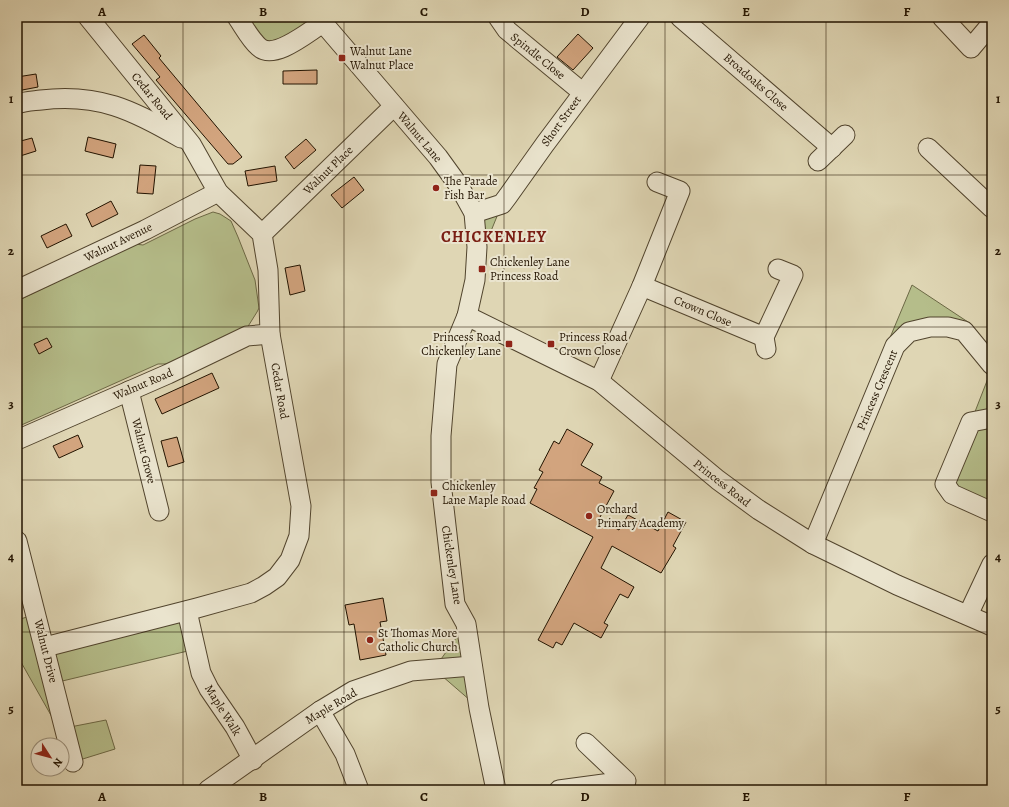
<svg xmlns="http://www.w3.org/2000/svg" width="1009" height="807" viewBox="0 0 1009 807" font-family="Alegreya,serif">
  <rect width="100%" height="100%" fill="#dfd6b4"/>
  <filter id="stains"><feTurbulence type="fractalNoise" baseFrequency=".005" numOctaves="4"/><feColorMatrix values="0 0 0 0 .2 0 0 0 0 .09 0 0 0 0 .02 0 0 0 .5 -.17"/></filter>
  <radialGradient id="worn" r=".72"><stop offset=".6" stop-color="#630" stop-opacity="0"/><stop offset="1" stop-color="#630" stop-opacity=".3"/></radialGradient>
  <g fill="#b5bd8a" stroke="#6c6845">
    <polygon points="237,17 318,17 271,52"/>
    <polygon points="502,204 476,268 474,213"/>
    <polygon points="213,212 220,214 231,221 238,237 255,280 259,308 257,312 247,328 168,364 158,364 17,427 17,301 135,244 143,245 195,219"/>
    <polygon points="912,285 971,324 964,331 889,340"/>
    <polygon points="992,368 992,512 952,494 971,422"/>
    <polygon points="187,611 196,649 54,683 65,728 106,720 115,749 73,762 70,749 17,655 17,620 37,614 45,647"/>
    <polygon points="466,624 479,708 434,669"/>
  </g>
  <g fill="#d2a47e" stroke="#221300">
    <polygon points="578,34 593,48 573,70 557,57"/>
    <polygon points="144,35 161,56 159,58 242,157 233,164 228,164 156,80 160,77 132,44"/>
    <polygon points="317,70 317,84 283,84 283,71"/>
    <polygon points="36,74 38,87 17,91 17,77"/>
    <polygon points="88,137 116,144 113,158 85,151"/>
    <polygon points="32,138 36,151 17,157 17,142"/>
    <polygon points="306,139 316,150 294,169 285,157"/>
    <polygon points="140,165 156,166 153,194 137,193"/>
    <polygon points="275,166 277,181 248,186 245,171"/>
    <polygon points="354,177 364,190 342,208 331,195"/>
    <polygon points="111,201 118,214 92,227 86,214"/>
    <polygon points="66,224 72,236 47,248 41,236"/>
    <polygon points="300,265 305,291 290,295 285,268"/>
    <polygon points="47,338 52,347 39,354 34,344"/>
    <polygon points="212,373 219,388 162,414 155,399"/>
    <polygon points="567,429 593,444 581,465 602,477 599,483 614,491 599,519 619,530 628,515 658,531 668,512 686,522 673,546 676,548 661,573 612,546 601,568 634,587 628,598 620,594 604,623 608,625 601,638 574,623 562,645 556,642 553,648 538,640 593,537 530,503 537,489 534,488 543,472 539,470 554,441 559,444"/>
    <polygon points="78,435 83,447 59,458 53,446"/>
    <polygon points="177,437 184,462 168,467 161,441"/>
    <polygon points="383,598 387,621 380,622 386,655 360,660 354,624 349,625 345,605"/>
  </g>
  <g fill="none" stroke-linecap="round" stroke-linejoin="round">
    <g stroke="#51442d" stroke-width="21">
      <g id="minor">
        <path d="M237 17C244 27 250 39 259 47 275 61 309 31 323 23"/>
        <polyline points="318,17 438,157 459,186 474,213 477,247 475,280 467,316 447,364 441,436 441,482 455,604 466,624 479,708 496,790"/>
        <polyline points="498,17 507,30 582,92"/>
        <polyline points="680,17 832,148"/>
        <polyline points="942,17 971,48 992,23"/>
        <path d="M17 104C25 101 33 101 41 100 98 93 133 110 181 138"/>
        <polyline points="928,148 992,208"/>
        <polyline points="818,161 845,135"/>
        <polyline points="474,213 502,204 508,196 545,144 640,17"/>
        <polyline points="262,234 394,106"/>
        <polyline points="642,286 764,337"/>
        <polyline points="17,290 145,230 218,192"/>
        <polyline points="467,316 599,381 718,480 759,510 813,544 897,585 992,626"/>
        <polyline points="766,349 764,337 793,275 778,269"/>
        <polyline points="599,381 642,286 680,191 657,182"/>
        <polyline points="129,391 159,511"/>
        <polyline points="992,418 971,422 945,484 952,494 992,512"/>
        <polyline points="17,440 168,374 247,336 270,334"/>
        <polyline points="17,541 73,762"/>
        <polyline points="813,544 895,346 909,332 930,327 948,327 964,331 992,365"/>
        <polyline points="187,611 201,673 209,689 235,727 253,760"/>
        <polyline points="968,615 992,564"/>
        <polyline points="45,647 197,608 251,593 264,586 277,577 290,560 299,536 301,506 270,334 268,270 262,234 218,192 191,144 88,17"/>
        <polyline points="320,711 345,754 359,790"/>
        <polyline points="208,790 320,711 353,691 411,671 472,666"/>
        <polyline points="559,790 626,781 586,743"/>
      </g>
    </g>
    <use href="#minor" stroke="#eae4ce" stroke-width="19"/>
  </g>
  <path fill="none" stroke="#221300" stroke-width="1" stroke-opacity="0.55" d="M183 17V790M344 17V790M504 17V790M665 17V790M826 17V790M17 175H992M17 327H992M17 480H992M17 632H992"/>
  <g fill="#8f2418" stroke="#eae4ce" stroke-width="1.5">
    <rect x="338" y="54" width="8" height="8" rx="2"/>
    <circle cx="436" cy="188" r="4"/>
    <rect x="478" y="265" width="8" height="8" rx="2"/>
    <rect x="505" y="340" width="8" height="8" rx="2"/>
    <rect x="547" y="340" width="8" height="8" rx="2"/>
    <rect x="430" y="489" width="8" height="8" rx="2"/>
    <circle cx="589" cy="516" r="4"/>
    <circle cx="370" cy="640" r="4"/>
  </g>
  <g text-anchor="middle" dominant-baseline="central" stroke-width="4" stroke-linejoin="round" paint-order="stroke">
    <g font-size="12" fill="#221300" stroke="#eae4ce" text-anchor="start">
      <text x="350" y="51">Walnut Lane<tspan x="350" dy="14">Walnut Place</tspan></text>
      <text x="444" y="181">The Parade<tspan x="444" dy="14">Fish Bar</tspan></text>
      <text x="490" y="262">Chickenley Lane<tspan x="490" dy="14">Princess Road</tspan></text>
      <text x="501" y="337" text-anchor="end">Princess Road<tspan x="501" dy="14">Chickenley Lane</tspan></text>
      <text x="559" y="337">Princess Road<tspan x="559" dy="14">Crown Close</tspan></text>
      <text x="442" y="486">Chickenley<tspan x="442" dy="14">Lane Maple Road</tspan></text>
      <text x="597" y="509">Orchard<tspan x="597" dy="14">Primary Academy</tspan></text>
      <text x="378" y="633">St Thomas More<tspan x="378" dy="14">Catholic Church</tspan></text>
    </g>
    <g font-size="12" fill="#221300" stroke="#eae4ce">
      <text transform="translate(538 56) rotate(39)">Spindle Close</text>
      <text transform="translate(756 82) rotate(41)">Broadoaks Close</text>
      <text transform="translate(152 96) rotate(51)">Cedar Road</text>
      <text transform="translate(561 121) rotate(-54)">Short Street</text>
      <text transform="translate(420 137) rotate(50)">Walnut Lane</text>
      <text transform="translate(328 170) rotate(-44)">Walnut Place</text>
      <text transform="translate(118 242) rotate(-26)">Walnut Avenue</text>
      <text transform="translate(703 311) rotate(23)">Crown Close</text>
      <text transform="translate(143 384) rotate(-23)">Walnut Road</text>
      <text transform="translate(877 390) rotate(-67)">Princess Crescent</text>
      <text transform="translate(280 391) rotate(80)">Cedar Road</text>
      <text transform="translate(144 451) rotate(76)">Walnut Grove</text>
      <text transform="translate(722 483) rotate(38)">Princess Road</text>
      <text transform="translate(452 565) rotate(81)">Chickenley Lane</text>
      <text transform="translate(46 651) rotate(76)">Walnut Drive</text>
      <text transform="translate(331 706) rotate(-31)">Maple Road</text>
      <text transform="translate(223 710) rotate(58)">Maple Walk</text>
    </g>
    <g font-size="16" font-weight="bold" letter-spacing="1" fill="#7a1f14" stroke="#eae4ce">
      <text x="494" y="237">CHICKENLEY</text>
    </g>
  </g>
  <rect width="1009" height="807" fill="none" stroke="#dfd6b4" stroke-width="44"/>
  <g transform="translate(50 757) rotate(126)"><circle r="19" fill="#eae4ce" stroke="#9a907c"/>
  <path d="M0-3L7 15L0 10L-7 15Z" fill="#8f2418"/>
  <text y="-6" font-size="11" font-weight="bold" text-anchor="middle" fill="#221300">N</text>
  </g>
  <rect x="22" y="22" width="965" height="763" fill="none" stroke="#221300" stroke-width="1.5"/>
  <g font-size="13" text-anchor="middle" font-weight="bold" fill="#221300">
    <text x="102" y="16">A</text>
    <text x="263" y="16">B</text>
    <text x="424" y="16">C</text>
    <text x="585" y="16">D</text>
    <text x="746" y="16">E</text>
    <text x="907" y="16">F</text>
    <text x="11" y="103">1</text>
    <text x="998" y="103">1</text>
    <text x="11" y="255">2</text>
    <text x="998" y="255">2</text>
    <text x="11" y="408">3</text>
    <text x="998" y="408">3</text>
    <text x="11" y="561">4</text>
    <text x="998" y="561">4</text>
    <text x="11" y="713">5</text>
    <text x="998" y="713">5</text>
    <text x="102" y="801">A</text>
    <text x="263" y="801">B</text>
    <text x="424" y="801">C</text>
    <text x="585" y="801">D</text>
    <text x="746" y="801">E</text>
    <text x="907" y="801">F</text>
  </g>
  <rect width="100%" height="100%" filter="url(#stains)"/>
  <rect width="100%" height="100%" fill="url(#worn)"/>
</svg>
